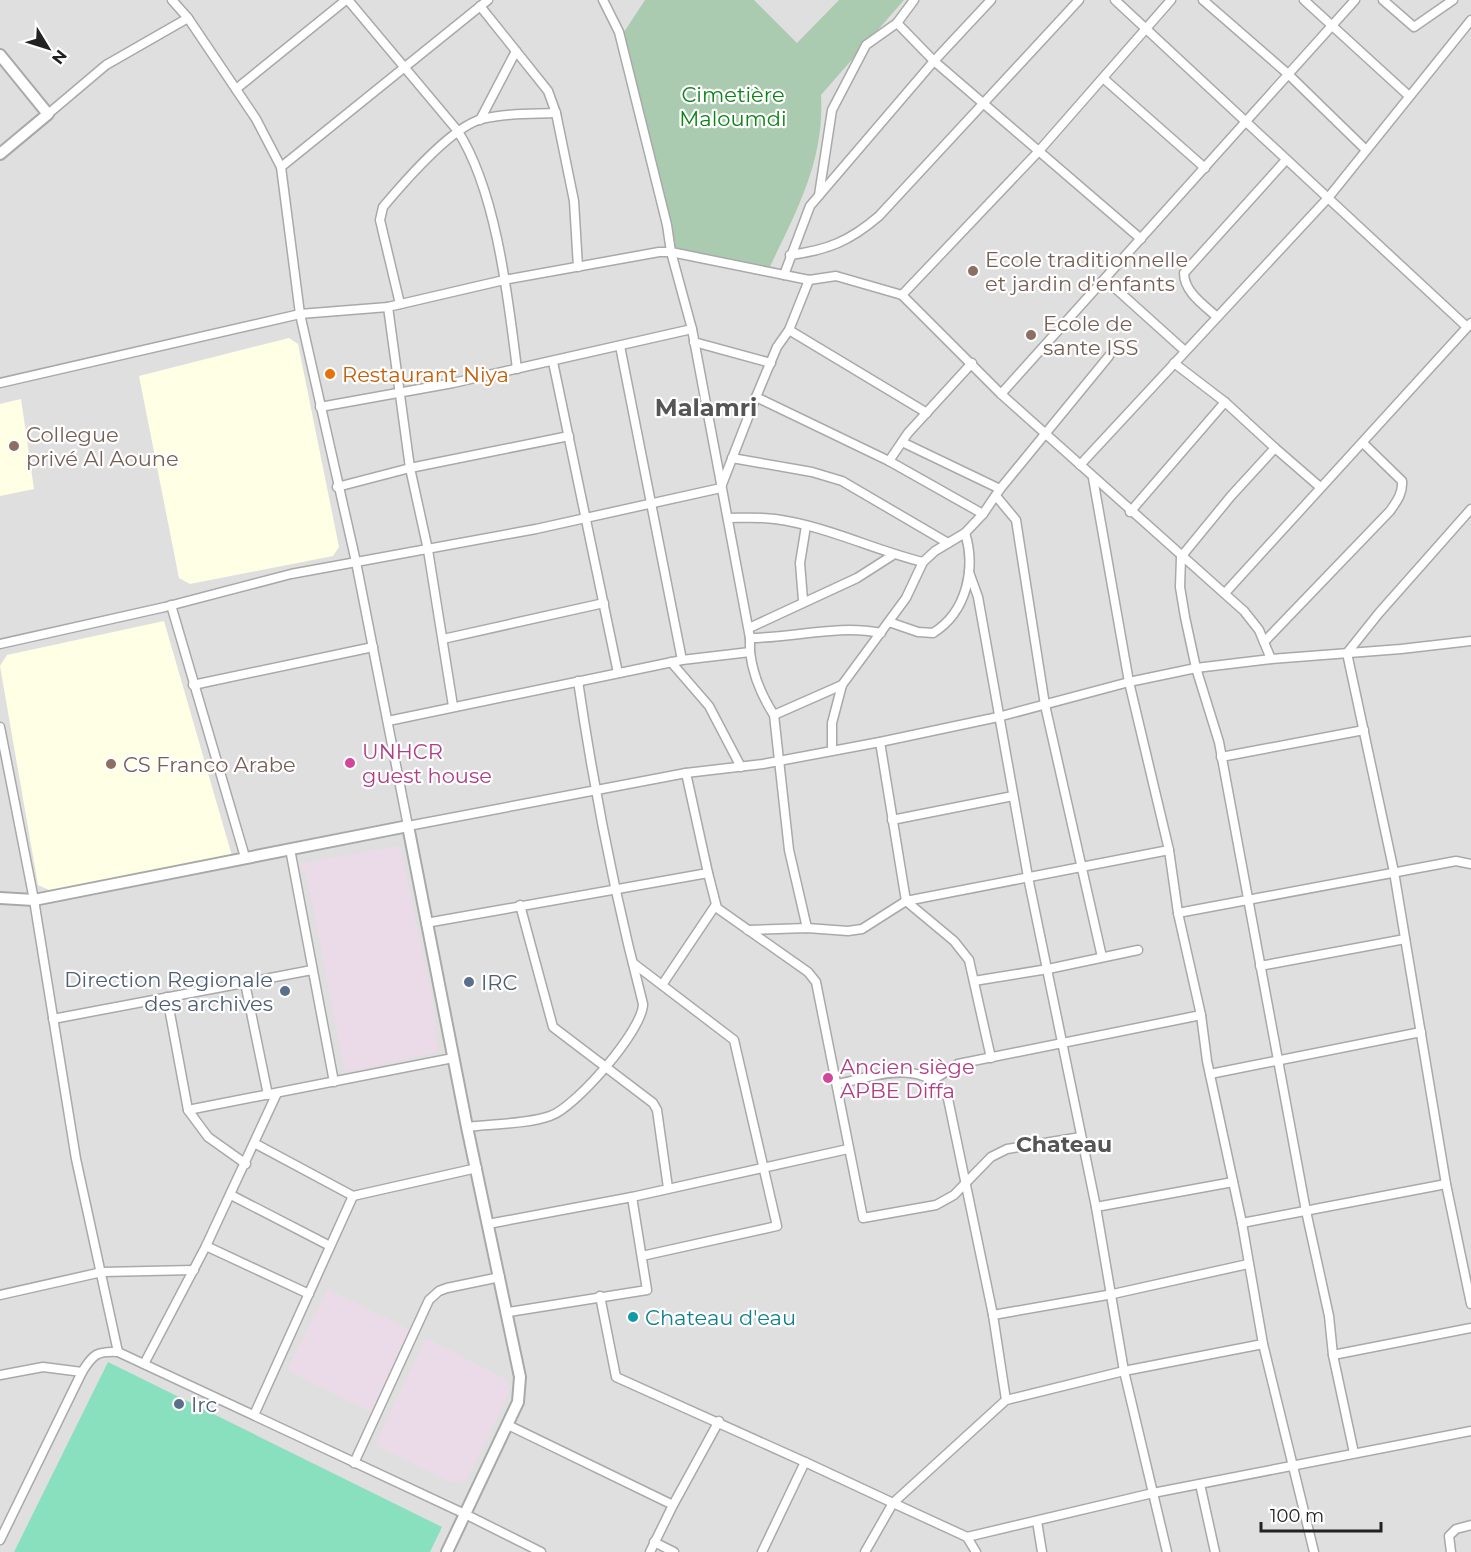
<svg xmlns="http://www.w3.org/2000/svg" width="1471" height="1552" viewBox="0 0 1471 1552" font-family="Montserrat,sans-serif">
  <rect width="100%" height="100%" fill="#f2efe9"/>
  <rect fill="#e0dfdf" x="0" y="0" width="1471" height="1552"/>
  <g fill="#ebdbe8">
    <polygon points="400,846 433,1003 438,1052 345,1072 307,877 299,864"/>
    <polygon points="328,1289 412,1331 373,1413 287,1370"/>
    <polygon points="426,1338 507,1380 509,1393 467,1479 453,1483 375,1445"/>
  </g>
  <g fill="#ffffe5">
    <polygon points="289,338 298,344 339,547 333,556 190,584 179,578 139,376"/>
    <polygon points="21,399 34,489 0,496 0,404"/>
    <polygon points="164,621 232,856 49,890 38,885 0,666 7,655"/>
  </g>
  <path fill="#aacbaf" d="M645 0H754L797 43 839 0H904L821 95C825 163 794 215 766 275L675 250 624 32Z"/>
  <polygon fill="#88e0be" points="108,1362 442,1527 430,1552 14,1552"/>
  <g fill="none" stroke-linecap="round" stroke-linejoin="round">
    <g stroke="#a9a9a9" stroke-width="11">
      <g id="minor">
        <polyline points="172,0 188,18 256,119 281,167 300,314 356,562 408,826 686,773 763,764 880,742 998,717 1129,682 1196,668 1271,659 1401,649 1471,641"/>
        <path d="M348 0 457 130C496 189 508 297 517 369"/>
        <polyline points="603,0 619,32 667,225 671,252 692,329 750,638"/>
        <polyline points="1203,0 1288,74 1366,150"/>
        <polyline points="1304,0 1409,96"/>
        <polyline points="1383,0 1414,27 1453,0"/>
        <polyline points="480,6 548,91 556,113 574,201 578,267"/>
        <polyline points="897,23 934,61 1141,239"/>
        <polyline points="1103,78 1205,168"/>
        <polyline points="236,89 346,0"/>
        <polyline points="48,114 106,65 188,18"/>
        <polyline points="480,120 516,51"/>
        <polyline points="281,167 488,0"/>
        <polyline points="819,195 832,110 866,45 897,23 914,0"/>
        <path d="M790 255C828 250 850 241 879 216L1079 0"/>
        <polyline points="784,275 810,206 934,61 991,0"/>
        <polyline points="1105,279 1185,351"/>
        <polyline points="902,295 1038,152 1171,0"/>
        <path d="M400 304 380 220 383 207C404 182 451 127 482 119 506 113 531 114 556 113"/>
        <polyline points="388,307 410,468 428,550 453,706"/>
        <path d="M1217 317C1204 305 1184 292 1184 273L1285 161"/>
        <polyline points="1467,327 1328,198 1471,20"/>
        <polyline points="789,330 927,413"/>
        <polyline points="694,342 771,363"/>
        <polyline points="620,346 682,660"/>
        <polyline points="553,362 618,673"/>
        <polyline points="1174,363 1225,402 1275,448"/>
        <polyline points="0,383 300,314 388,307 504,280 659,252 671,252 809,280 836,276 902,295 1001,394 1244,611 1259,630 1271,659"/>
        <polyline points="1001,394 1355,0"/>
        <polyline points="756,397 889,461 983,514"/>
        <polyline points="320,407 453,383 692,329"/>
        <polyline points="902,442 1000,489"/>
        <polyline points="732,458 812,472 842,481 948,543"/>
        <polyline points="889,461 908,433 972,363"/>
        <polyline points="1080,465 1328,198 1115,0"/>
        <polyline points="1093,478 1129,682 1169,850 1178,913 1201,1015 1207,1061 1242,1223 1263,1344 1314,1552"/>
        <polyline points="337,487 410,468 569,436"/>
        <polyline points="721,487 756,397 777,347 789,330 809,280"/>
        <polyline points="1320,487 1275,448 1231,496 1181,557 1180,587 1185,617 1196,668 1219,742 1306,1211 1329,1316 1333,1355 1354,1453"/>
        <polyline points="996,496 1016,520 1045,705 1102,957"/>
        <polyline points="1471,509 1379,613 1347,653 1394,872 1446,1184 1471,1304"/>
        <polyline points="1130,512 1225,402"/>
        <path d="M728 518C744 518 760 517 775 519 827 526 873 550 923 562"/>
        <polyline points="969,572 978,597 1028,877 1096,1207 1124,1371 1167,1552"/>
        <polyline points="1225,593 1471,323"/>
        <polyline points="803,600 800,563 806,526"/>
        <polyline points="171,605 245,857"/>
        <path d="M889 622 918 632 933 633C967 612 976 568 965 533"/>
        <polyline points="749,628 857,578 893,555"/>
        <polyline points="443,639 604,603"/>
        <path d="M1264 642 1390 511C1397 501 1403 493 1402 481L1363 443"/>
        <polyline points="0,644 165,607 291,574 536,529 721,488"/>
        <path d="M750 652C753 676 761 695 774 715L789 850 807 928"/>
        <polyline points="671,662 709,706 741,767"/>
        <polyline points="193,685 373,647"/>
        <polyline points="774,715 842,685"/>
        <path d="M388 721 682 660 750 652V638C794 638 838 624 881 633"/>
        <polyline points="0,727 34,900 76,1159 118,1352"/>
        <polyline points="880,742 906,901 954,941 969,960 991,1058"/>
        <polyline points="832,749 832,723 842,685 906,598 923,562 935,551 965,533 983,514 1000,489 1109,356"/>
        <polyline points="1221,757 1364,730"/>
        <polyline points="686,773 708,873"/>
        <polyline points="892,820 1013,796"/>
        <polyline points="290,849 334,1082"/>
        <polyline points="520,905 553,1027 653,1103 657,1110 668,1188"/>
        <polyline points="1178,913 1456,861 1471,864"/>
        <polyline points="426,923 708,873 717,908 808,972 816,982 863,1218 936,1205 954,1195 991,1157 1007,1149 1081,1137"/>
        <polyline points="748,930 807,928 848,931 862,929 906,901 1169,850"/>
        <polyline points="633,963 734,1040 777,1226 642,1256"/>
        <polyline points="1260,966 1405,939"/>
        <polyline points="974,981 1048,969 1138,950"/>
        <polyline points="245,983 268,1095"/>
        <polyline points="662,985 715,906"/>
        <polyline points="167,997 188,1110 208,1137 246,1164"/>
        <polyline points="53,1019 312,970"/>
        <polyline points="1210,1074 1421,1032"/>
        <polyline points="933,1080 958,1064 1201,1015"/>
        <path d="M838 1084C874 1076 921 1058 947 1094L993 1315 1006 1400"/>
        <polyline points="188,1110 453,1058"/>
        <path d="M467 1127C491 1124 528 1124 550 1116 575 1108 643 1030 643 1004 615 897 594 790 578 681"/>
        <polyline points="256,1144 353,1196 477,1168"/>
        <polyline points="231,1195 330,1246"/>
        <polyline points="632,1197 848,1149"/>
        <polyline points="1096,1207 1233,1182"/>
        <polyline points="1242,1223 1446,1184"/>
        <polyline points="488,1224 632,1197 647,1290 509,1312"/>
        <polyline points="206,1246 309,1294"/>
        <polyline points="0,1295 102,1272 194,1270"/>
        <polyline points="600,1296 616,1377 805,1462 762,1552"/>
        <polyline points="993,1315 1113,1294 1248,1264"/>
        <polyline points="1333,1355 1471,1328"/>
        <polyline points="144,1364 206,1246 277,1093"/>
        <polyline points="0,1375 43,1367 82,1372"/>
        <polyline points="254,1415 353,1196"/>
        <polyline points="508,1425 673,1505"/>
        <polyline points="805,1462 893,1503 1006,1400 1124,1371 1263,1344"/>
        <polyline points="354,1463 429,1300 439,1291 447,1288 500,1277"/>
        <polyline points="1200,1484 1215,1552"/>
        <polyline points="1037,1521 1042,1552"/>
        <polyline points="967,1537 1153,1493 1471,1431"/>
        <path d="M0 1540 82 1372C93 1354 97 1351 118 1352L465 1514 541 1552"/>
        <polyline points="654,1542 674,1552"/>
        <polyline points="650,1552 673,1505 719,1421"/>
        <polyline points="865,1552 893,1503 967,1537 976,1552"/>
        <polyline points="1451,1552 1449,1536 1456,1529 1471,1525"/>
      </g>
    </g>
    <g stroke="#a9a9a9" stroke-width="14">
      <g id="tertiary">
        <polyline points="0,55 48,114 0,154"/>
        <polyline points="0,898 34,900 408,826 467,1127 520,1377 518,1402 447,1552"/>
      </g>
    </g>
    <use href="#minor" stroke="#fff" stroke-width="8"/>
    <use href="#tertiary" stroke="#fff" stroke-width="10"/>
  </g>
  <g fill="#8d6e63" stroke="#fff" stroke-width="2">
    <circle cx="973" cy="271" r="6"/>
    <circle cx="1031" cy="335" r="6"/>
    <circle cx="14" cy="446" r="6"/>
    <circle cx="111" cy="764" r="6"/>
  </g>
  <circle fill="#e8710a" stroke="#fff" stroke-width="2" cx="330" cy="374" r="6"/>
  <g fill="#d1479c" stroke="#fff" stroke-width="2">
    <circle cx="350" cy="763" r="6"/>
    <circle cx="828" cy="1078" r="6"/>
  </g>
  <g fill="#5c6f8a" stroke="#fff" stroke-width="2">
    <circle cx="469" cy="982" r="6"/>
    <circle cx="285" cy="991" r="6"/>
    <circle cx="179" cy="1404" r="6"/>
  </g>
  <circle fill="#0f9aa8" stroke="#fff" stroke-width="2" cx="633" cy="1317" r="6"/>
  <g text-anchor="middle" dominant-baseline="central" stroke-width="4.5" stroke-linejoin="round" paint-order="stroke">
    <g font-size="21" fill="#0c8416" stroke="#fff">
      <text x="733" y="94">Cimetière<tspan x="733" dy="24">Maloumdi</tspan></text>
    </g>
    <g font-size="21" fill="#785e54" stroke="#fff" text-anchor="start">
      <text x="985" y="259">Ecole traditionnelle<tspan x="985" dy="24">et jardin d'enfants</tspan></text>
      <text x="1043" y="323">Ecole de<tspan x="1043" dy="24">sante ISS</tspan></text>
      <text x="26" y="434">Collegue<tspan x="26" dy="24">privé Al Aoune</tspan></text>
      <text x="123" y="764">CS Franco Arabe</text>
    </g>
    <g font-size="21" fill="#c56008" stroke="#fff" text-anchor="start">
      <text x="342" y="374">Restaurant Niya</text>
    </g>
    <g font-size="21" fill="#b23c85" stroke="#fff" text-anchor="start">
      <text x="362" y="751">UNHCR<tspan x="362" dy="24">guest house</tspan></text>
      <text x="840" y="1066">Ancien siège<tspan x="840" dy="24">APBE Diffa</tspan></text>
    </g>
    <g font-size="21" fill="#4e5e75" stroke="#fff" text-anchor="start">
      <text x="273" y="979" text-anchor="end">Direction Regionale<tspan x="273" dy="24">des archives</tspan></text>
      <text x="481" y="982">IRC</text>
      <text x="191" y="1404">Irc</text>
    </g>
    <g font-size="21" fill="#0d838f" stroke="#fff" text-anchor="start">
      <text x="645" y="1317">Chateau d'eau</text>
    </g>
    <g font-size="22" font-weight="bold" fill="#555" stroke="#fff">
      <text x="1064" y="1144">Chateau</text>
    </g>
    <g font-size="24" font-weight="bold" fill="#555" stroke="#fff">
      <text x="706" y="407">Malamri</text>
    </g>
  </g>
  <g transform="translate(48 48) rotate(128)" stroke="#ffffff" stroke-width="4.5" paint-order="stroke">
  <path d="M0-4.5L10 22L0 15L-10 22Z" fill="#222222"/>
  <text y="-9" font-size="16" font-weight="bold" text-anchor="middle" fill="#222222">N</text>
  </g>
  <path d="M1261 1522v9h120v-9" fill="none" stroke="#222222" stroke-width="3"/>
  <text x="1270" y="1522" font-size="18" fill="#222222" stroke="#ffffff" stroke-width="4.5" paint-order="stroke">100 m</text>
</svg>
